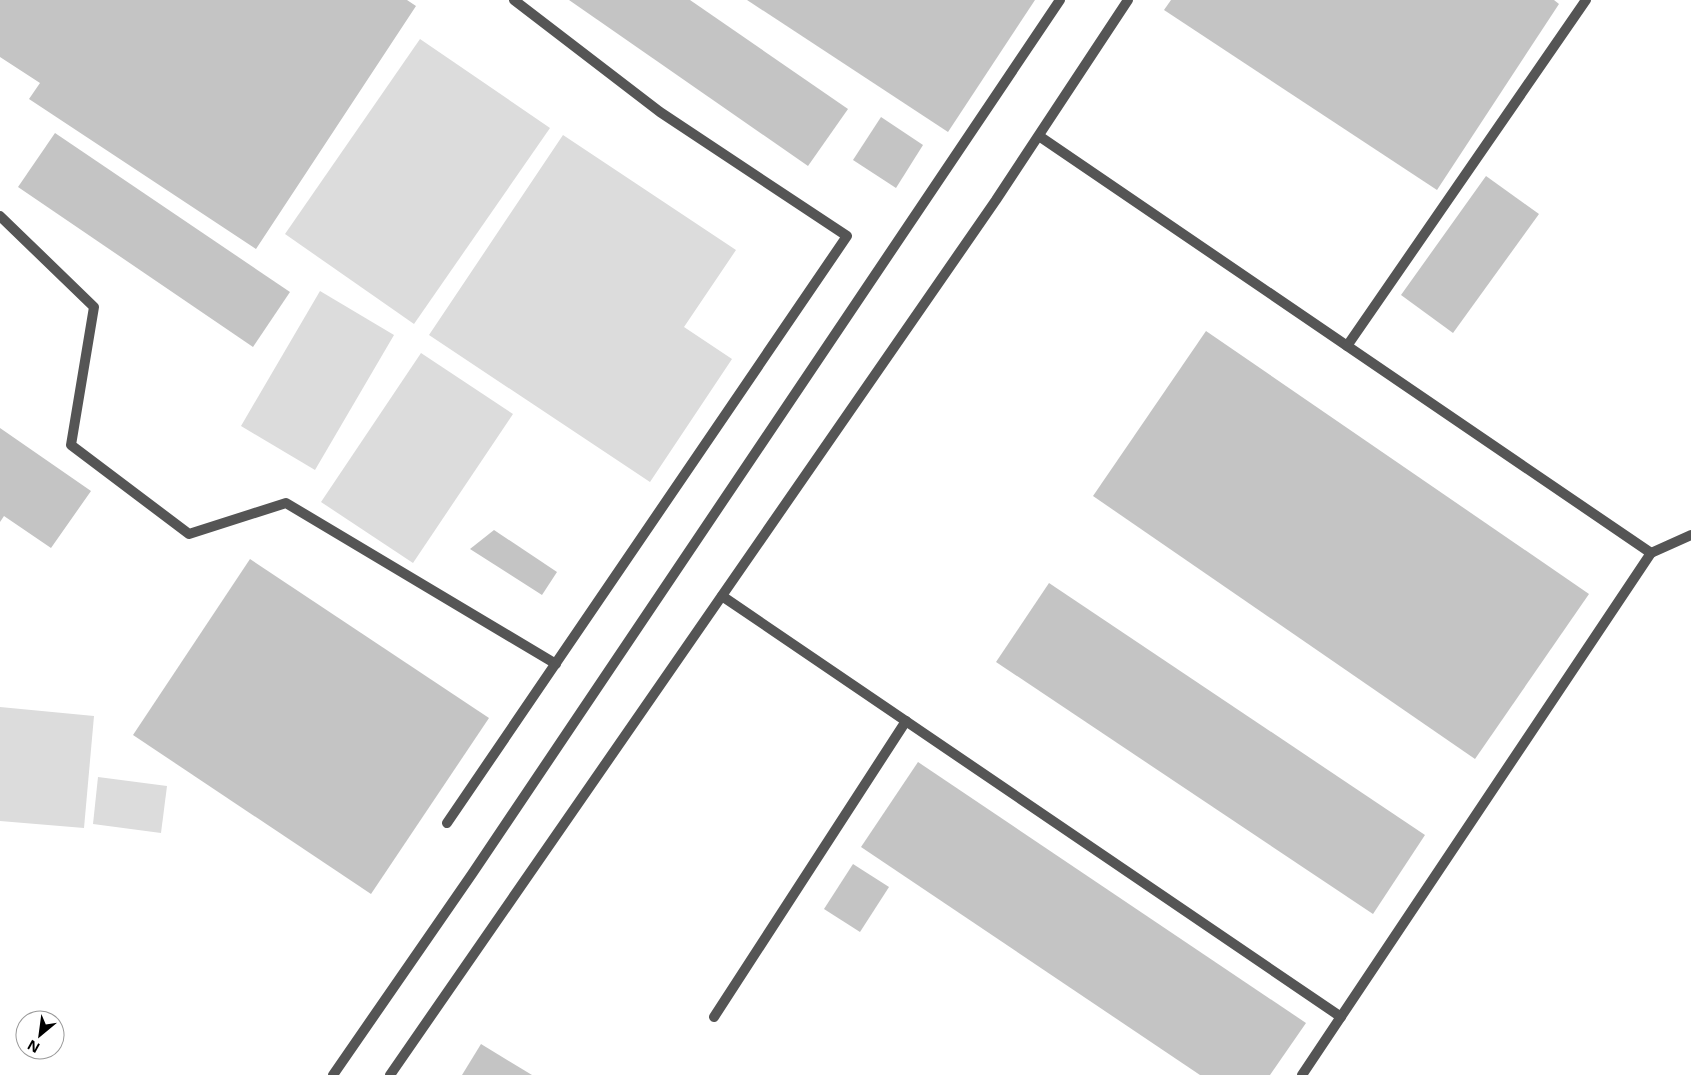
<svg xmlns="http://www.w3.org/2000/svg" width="1691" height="1075" viewBox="0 0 1691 1075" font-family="'Open Sans',sans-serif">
  <rect width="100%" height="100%" fill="#fff"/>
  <g fill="#dcdcdc">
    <polygon points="420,39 550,128 414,324 285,234"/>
    <polygon points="563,135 736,250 684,327 732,359 650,482 429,335"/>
    <polygon points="320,291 394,335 315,470 241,426"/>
    <polygon points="421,353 513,414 413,563 321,502"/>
    <polygon points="0,707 94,716 84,828 0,821"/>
    <polygon points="98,777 167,786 161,833 93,824"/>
  </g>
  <g fill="#c4c4c4">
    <polygon points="0,0 407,0 416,6 256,249 29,99 40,83 0,57"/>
    <polygon points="569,0 690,0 848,109 808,166"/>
    <polygon points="747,0 1035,0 948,132"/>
    <polygon points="1171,0 1554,0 1559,4 1437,190 1164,10"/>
    <polygon points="881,117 923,145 896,188 853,160"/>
    <polygon points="55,133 290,292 253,347 18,187"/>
    <polygon points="1486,176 1539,214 1453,333 1401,295"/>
    <polygon points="1206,331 1589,594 1475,759 1093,496"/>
    <polygon points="0,428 91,491 51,548 4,516 0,522"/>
    <polygon points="494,530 557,572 542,595 470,549"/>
    <polygon points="250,559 489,718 371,894 133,735"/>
    <polygon points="1049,583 1425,835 1373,914 996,662"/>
    <polygon points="918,762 1306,1023 1270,1075 1200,1075 861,847"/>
    <polygon points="853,864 889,887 860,932 824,909"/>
    <polygon points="481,1044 532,1075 462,1075"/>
  </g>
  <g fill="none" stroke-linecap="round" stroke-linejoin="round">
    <g stroke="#555" stroke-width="10">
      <polyline points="1039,136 1651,553 1302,1075"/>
      <polyline points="0,216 94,307 71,445 189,534 286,503 556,664"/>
      <polyline points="1347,346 1586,0"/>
      <polyline points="1651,553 1691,535"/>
      <polyline points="722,596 1341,1017"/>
      <polyline points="447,823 847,236 660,112 514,0"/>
      <polyline points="714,1017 906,721"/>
      <polyline points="333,1075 472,874 1060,0"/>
      <polyline points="390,1075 996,200 1128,0"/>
    </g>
  </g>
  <g transform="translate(40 1035) rotate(209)"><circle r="24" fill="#ffffff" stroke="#999999"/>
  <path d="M0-4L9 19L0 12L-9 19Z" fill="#000000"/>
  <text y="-8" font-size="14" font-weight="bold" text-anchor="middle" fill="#000000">N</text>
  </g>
</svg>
